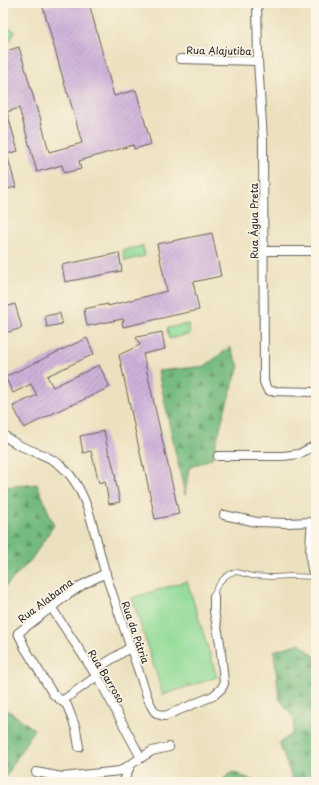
<svg xmlns="http://www.w3.org/2000/svg" width="319" height="785" viewBox="0 0 319 785" font-family="'Playpen Sans',sans-serif">
  <defs>
    <pattern id="forest-firs" width="22" height="20" patternUnits="userSpaceOnUse"><rect width="22" height="20" fill="#74ba7f"/><path d="M5 1l3.5 6h-7zM16 11l3.5 6h-7z" fill="#5e9667"/></pattern>
    <pattern id="building-hatch" width="6" height="6" patternUnits="userSpaceOnUse"><rect width="6" height="6" fill="#ceb2d9"/><path d="M-1 1l2-2M0 6l6-6M5 7l2-2" fill="none" stroke="#b098ba"/></pattern>
  </defs>
  <rect width="100%" height="100%" fill="#fcf5e5"/>
  <filter id="ink" filterUnits="userSpaceOnUse"><feTurbulence type="fractalNoise" baseFrequency=".025" numOctaves="2"/><feDisplacementMap in="SourceGraphic" scale="8" xChannelSelector="R" yChannelSelector="G"/><feConvolveMatrix kernelMatrix="1 2 1 2 8 2 1 2 1" color-interpolation-filters="sRGB"/></filter>
  <filter id="wash" filterUnits="userSpaceOnUse"><feTurbulence type="fractalNoise" baseFrequency=".012" numOctaves="4" result="noise"/><feDisplacementMap in="SourceGraphic" scale="16" xChannelSelector="R" yChannelSelector="G"/><feGaussianBlur stdDeviation="0.9" result="paint"/><feColorMatrix in="noise" values="0 0 0 0 0 0 0 0 0 0 0 0 0 0 0 0 0 1.4 0 .05"/><feComposite in="paint" operator="in"/></filter>
  <g filter="url(#wash)">
    <rect width="100%" height="100%" fill="#ece1bf"/>
    <g fill="#90da96" stroke="#567b59">
      <polygon points="3,26 15,31 10,41 3,38"/>
      <polygon points="143,246 145,256 125,261 123,250"/>
      <polygon points="188,324 190,334 169,339 167,328"/>
      <polygon points="187,581 217,677 163,695 132,598"/>
    </g>
    <g fill="url(#forest-firs)" stroke="#486b4e">
      <polygon points="230,347 239,366 226,406 212,458 189,468 185,495 176,455 158,371 205,366"/>
      <polygon points="37,484 54,525 31,560 3,589 3,487"/>
      <polygon points="300,643 316,658 316,769 315,774 307,782 290,782 293,781 279,743 292,734 295,720 279,698 274,651"/>
      <polygon points="3,707 34,729 3,782"/>
      <polygon points="233,772 256,782 219,782"/>
    </g>
    <g id="blocks">
      <g fill="url(#building-hatch)">
        <polygon points="57,3 89,3 114,96 136,90 151,144 134,149 133,145 79,161 81,169 64,173 62,165 37,172 19,108 7,112 18,151 7,154 16,187 3,190 3,72 7,72 3,57 3,52 19,47 38,113 39,113 49,152 82,143 68,93 67,93 43,7"/>
        <polygon points="212,233 221,276 193,282 199,310 175,315 123,327 122,322 124,321 123,319 87,326 84,309 108,304 108,306 167,291 157,244"/>
        <polygon points="119,253 122,271 65,282 62,265"/>
        <polygon points="15,304 22,328 5,333 3,326 3,308"/>
        <polygon points="60,313 62,324 47,327 45,316"/>
        <polygon points="162,332 165,349 143,354 179,514 155,519 144,466 143,466 137,439 119,355 140,345 136,338 137,337"/>
        <polygon points="87,338 94,354 47,376 53,387 99,365 110,387 72,405 72,404 24,428 13,406 37,395 31,384 13,393 5,377"/>
        <polygon points="104,431 109,455 110,454 116,478 115,478 120,502 109,504 105,481 99,483 91,451 83,453 80,436"/>
      </g>
    </g>
  </g>
  <g filter="url(#ink)">
    <use href="#blocks" fill-opacity="0" stroke="#656155" stroke-width="1"/>
    <g fill="none" stroke-linecap="round" stroke-linejoin="round">
      <g stroke="#656155" stroke-width="5.5">
        <polyline id="lane" points="214,596 216,588 221,581 226,576 231,573 237,572 252,576 272,577 291,576 314,577"/>
      </g>
      <g stroke="#656155" stroke-width="10">
        <g id="street">
          <polyline points="257,3 258,61 263,140 264,382 267,389 270,391 316,392"/>
          <polyline points="180,59 258,61"/>
          <polyline points="264,251 316,251"/>
          <path d="M3 434C19 450 42 451 59 464 63 467 67 472 70 475 91 501 96 543 106 575 120 616 134 658 148 699 153 709 153 714 165 716L213 696 221 689 224 684 223 672 220 643 214 611V596"/>
          <polyline points="218,456 283,456 299,454 316,445"/>
          <polyline points="224,515 257,522 288,523 312,522 316,521"/>
          <path d="M312 522C310 542 308 563 316 583"/>
          <polyline points="51,607 100,681 141,758"/>
          <polyline points="93,671 131,647"/>
          <polyline points="62,701 97,676"/>
          <polyline points="79,747 76,729 67,705 53,694 25,648 22,641 18,633 66,596 84,584 106,573"/>
          <polyline points="36,772 62,777 120,771 152,751 169,747"/>
          <polyline points="124,782 124,781 131,764"/>
        </g>
      </g>
      <use href="#lane" stroke="#fff" stroke-width="4"/>
      <use href="#street" stroke="#fff" stroke-width="8"/>
    </g>
  </g>
  <g text-anchor="middle" dominant-baseline="central" stroke-width="3.5" stroke-linejoin="round" paint-order="stroke">
    <g font-size="10" fill="#1c1c1c" stroke="#fcf5e5">
      <text transform="translate(219 50) rotate(1)">Rua Alajutiba</text>
      <text transform="translate(253 221) rotate(-90)">Rua Água Preta</text>
      <text transform="translate(45 600) rotate(-37)">Rua Alabama</text>
      <text transform="translate(136 632) rotate(71)">Rua da Pátria</text>
      <text transform="translate(107 676) rotate(59)">Rua Barroso</text>
    </g>
  </g>
  <rect width="319" height="785" fill="none" stroke="#fcf5e5" stroke-width="16"/>
</svg>
